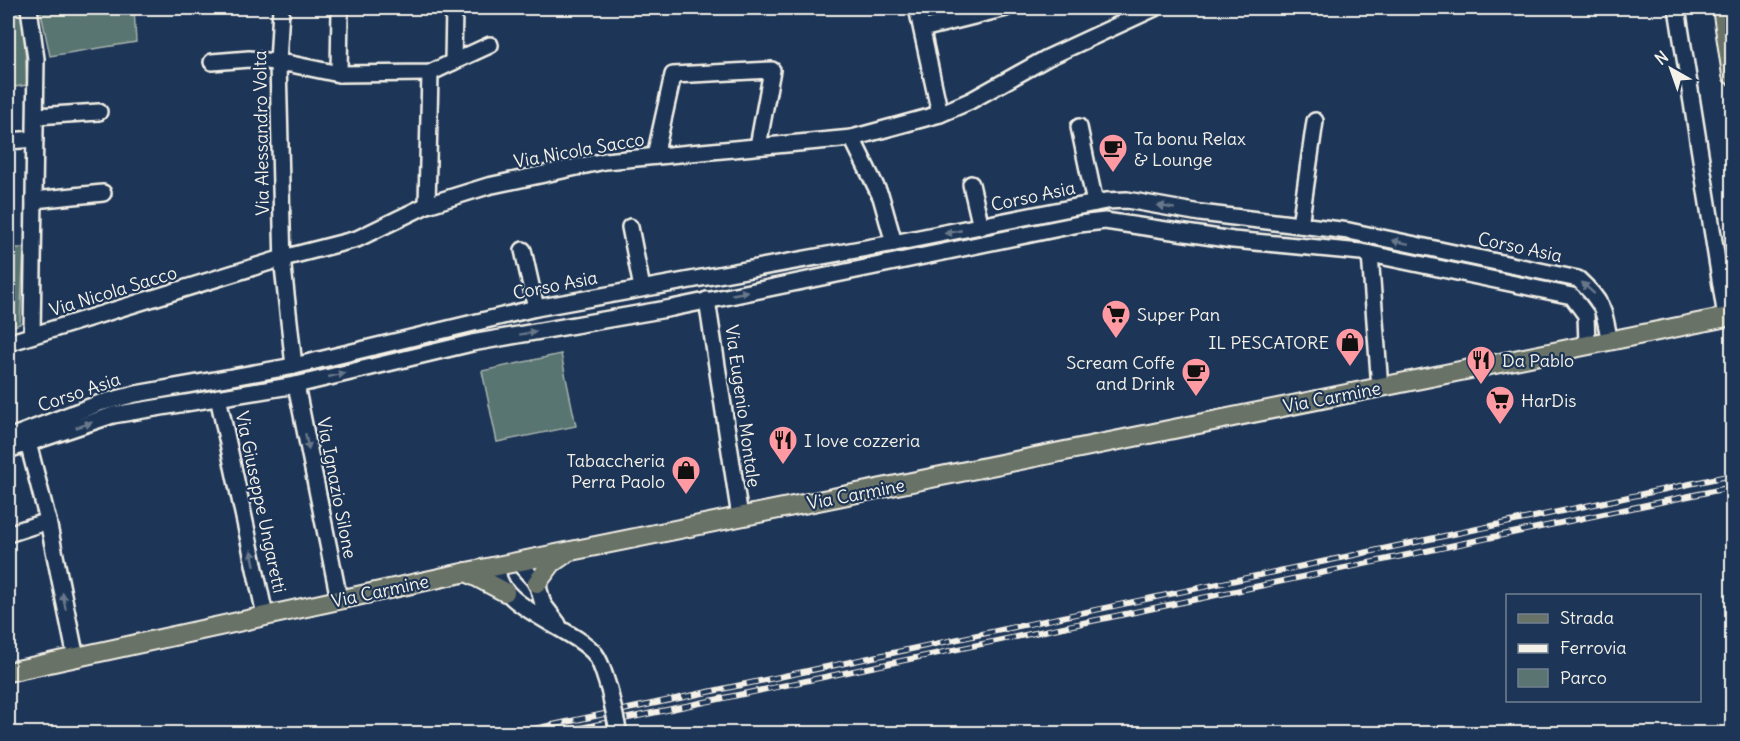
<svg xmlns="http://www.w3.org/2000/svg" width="1740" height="741" viewBox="0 0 1740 741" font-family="Delius,sans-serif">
  <rect width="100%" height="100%" fill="#1d3557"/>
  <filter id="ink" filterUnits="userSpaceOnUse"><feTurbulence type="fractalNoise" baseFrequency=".0167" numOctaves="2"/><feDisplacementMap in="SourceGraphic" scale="12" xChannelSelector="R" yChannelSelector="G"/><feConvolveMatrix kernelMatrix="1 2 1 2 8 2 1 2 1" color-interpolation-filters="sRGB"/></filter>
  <g filter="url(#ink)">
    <g fill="#597471" stroke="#a6b2ac" stroke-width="1.5">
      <polygon points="8,8 23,8 27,85 8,88"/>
      <polygon points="40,8 134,8 136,42 50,56"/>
      <polygon points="8,248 24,248 20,324 8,328"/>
      <polygon points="561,354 576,426 497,442 482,371"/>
    </g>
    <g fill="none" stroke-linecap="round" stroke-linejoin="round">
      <g stroke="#f4f1e8" stroke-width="20">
        <g id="minor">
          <polyline points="29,8 36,59 32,335"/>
          <polyline points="281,8 278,63 283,267 294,366"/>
          <polyline points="917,8 940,114"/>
          <polyline points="1677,8 1726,317"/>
          <polyline points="922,29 1006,8"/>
          <polyline points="212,62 249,59 291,64 339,74 430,73 453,62 454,8"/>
          <polyline points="453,62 490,45"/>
          <polyline points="339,74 340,8"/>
          <polyline points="36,116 99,112"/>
          <polyline points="1079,127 1095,203"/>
          <polyline points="852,138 881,197 894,243"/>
          <polyline points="8,141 35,139"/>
          <polyline points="655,156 673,75 772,70 758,146"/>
          <polyline points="971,184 981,227"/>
          <polyline points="34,200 103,193"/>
          <polyline points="427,205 430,73"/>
          <polyline points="1300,225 1315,121"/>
          <polyline points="630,227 642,288"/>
          <polyline points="523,250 536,308"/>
          <polyline points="1370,254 1380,388"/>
          <polyline points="707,300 740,517"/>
          <polyline points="8,343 283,258 357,239 427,205 488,186 605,161 852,138 940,114 970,101 1047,58 1155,8"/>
          <polyline points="296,385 339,599"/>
          <polyline points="218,397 265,615"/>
          <polyline points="26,435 48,521 76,658"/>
          <path d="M8 438 100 403 136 394 294 366 536 308 894 243 1106 201 1127 200 1200 213 1349 231 1578 279C1601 300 1605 310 1609 340"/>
          <polyline points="8,450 113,415 296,385 472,343 672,308 1079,224 1105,221 1233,240 1361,252 1572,296 1586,315 1587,344"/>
          <polyline points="8,534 48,521"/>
          <polyline points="518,562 537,583 543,604 558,624"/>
          <path d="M498 567C492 605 573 627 595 654 602 663 605 678 609 689"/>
        </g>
      </g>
      <g stroke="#f4f1e8" stroke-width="22">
        <g id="major">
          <polyline points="1722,8 1732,75"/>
          <polyline points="467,572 505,592"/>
          <polyline points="537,583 552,563 565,554"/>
          <polyline points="8,672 467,572 1732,316"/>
        </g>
      </g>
      <use href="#minor" stroke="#1d3557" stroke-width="15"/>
      <use href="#major" stroke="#697266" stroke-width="18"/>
      <g stroke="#f4f1e8" stroke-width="6">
        <g id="rail">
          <polyline points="510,734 1732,475"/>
          <polyline points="552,734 1732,487"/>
        </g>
      </g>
      <use href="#rail" stroke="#1d3557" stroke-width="4" stroke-dasharray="11" stroke-linecap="butt"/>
      <g stroke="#f4f1e8" stroke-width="20" stroke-linecap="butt">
        <polyline id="minor-bridge" points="609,689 619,734"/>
      </g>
      <use href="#minor-bridge" stroke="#1d3557" stroke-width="15"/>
    </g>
    <defs><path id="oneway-solid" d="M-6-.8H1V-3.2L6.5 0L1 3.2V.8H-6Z" transform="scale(1.5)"/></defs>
    <g fill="#68778a">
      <use href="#oneway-solid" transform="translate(1166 207) rotate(-170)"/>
      <use href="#oneway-solid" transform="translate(953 232) rotate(169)"/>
      <use href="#oneway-solid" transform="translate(1400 242) rotate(-168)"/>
      <use href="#oneway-solid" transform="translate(1588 288) rotate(-138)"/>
      <use href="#oneway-solid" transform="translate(740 293) rotate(-11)"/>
      <use href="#oneway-solid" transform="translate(528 333) rotate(-10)"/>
      <use href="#oneway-solid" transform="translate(337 375) rotate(-13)"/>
      <use href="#oneway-solid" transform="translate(84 425) rotate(-18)"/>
      <use href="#oneway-solid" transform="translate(307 442) rotate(79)"/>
      <use href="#oneway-solid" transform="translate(253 558) rotate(-102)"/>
      <use href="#oneway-solid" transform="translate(64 601) rotate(-101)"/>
    </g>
  </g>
  <defs>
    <g id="cafe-pin" transform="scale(1.5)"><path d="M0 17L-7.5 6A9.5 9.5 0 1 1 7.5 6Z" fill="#ff9aa2" stroke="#1d3557"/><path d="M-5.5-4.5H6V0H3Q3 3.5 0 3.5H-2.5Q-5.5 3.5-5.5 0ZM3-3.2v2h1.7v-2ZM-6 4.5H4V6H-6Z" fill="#111"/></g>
    <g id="supermarket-pin" transform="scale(1.5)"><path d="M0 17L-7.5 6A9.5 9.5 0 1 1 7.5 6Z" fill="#ff9aa2" stroke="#1d3557"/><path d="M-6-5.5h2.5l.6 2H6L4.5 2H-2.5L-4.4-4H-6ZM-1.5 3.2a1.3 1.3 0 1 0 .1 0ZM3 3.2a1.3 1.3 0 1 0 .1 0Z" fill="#111"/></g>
    <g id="shop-pin" transform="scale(1.5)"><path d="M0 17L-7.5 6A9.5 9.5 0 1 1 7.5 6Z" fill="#ff9aa2" stroke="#1d3557"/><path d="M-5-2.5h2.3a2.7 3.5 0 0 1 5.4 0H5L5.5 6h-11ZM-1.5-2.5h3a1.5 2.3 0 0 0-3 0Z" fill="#111"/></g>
    <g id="restaurant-pin" transform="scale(1.5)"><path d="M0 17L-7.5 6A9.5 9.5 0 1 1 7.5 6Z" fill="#ff9aa2" stroke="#1d3557"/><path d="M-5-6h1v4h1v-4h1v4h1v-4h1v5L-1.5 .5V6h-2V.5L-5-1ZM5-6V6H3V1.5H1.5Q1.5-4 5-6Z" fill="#111"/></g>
  </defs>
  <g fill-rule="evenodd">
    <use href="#cafe-pin" x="1113" y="148"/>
    <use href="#supermarket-pin" x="1116" y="314"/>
    <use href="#shop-pin" x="1350" y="342"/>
    <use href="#restaurant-pin" x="1481" y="360"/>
    <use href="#cafe-pin" x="1196" y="372"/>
    <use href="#supermarket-pin" x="1500" y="400"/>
    <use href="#restaurant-pin" x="783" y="440"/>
    <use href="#shop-pin" x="686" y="470"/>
  </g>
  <g text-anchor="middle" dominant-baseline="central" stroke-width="4.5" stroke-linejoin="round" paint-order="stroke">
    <g font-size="18" fill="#f4f1e8" stroke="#1d3557">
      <text transform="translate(261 133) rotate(-91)">Via Alessandro Volta</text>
      <text transform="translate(579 150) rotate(-10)">Via Nicola Sacco</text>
      <text transform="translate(1033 196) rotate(-12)">Corso Asia</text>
      <text transform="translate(1520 247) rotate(12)">Corso Asia</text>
      <text transform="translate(555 285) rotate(-11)">Corso Asia</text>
      <text transform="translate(113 291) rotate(-17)">Via Nicola Sacco</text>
      <text transform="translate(79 392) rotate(-19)">Corso Asia</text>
      <text transform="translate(1332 397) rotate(-11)">Via Carmine</text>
      <text transform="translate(743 406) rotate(82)">Via Eugenio Montale</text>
      <text transform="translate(337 488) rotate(79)">Via Ignazio Silone</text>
      <text transform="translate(856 494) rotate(-11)">Via Carmine</text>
      <text transform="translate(261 502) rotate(78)">Via Giuseppe Ungaretti</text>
      <text transform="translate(380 591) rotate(-12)">Via Carmine</text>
    </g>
    <g font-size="18" fill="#f4f1e8" stroke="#1d3557" text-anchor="start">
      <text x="1134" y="138">Ta bonu Relax<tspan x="1134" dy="21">&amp; Lounge</tspan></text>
      <text x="1137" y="314">Super Pan</text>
      <text x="1329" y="342" text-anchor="end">IL PESCATORE</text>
      <text x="1502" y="360">Da Pablo</text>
      <text x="1175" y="362" text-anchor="end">Scream Coffe<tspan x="1175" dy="21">and Drink</tspan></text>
      <text x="1521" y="400">HarDis</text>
      <text x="804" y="440">I love cozzeria</text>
      <text x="665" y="460" text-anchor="end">Tabaccheria<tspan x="665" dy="21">Perra Paolo</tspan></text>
    </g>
  </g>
  <rect width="1740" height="741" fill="none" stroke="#1d3557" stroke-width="30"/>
  <rect x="15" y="15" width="1710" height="711" fill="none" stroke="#f4f1e8" stroke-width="2" filter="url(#ink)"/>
  <rect x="1506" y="594" width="195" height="108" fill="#1d3557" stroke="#738091" stroke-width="1.5"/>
  <rect x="1518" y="614" width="30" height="9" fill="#697266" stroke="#738091" stroke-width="1.5"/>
  <text x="1560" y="624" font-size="18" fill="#f4f1e8">Strada</text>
  <rect x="1518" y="644" width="30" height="9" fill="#f4f1e8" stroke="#738091" stroke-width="1.5"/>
  <text x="1560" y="654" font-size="18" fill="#f4f1e8">Ferrovia</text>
  <rect x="1518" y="669" width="30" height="18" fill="#597471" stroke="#738091" stroke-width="1.5"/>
  <text x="1560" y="684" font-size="18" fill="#f4f1e8">Parco</text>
  <g transform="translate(1671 69) rotate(320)" stroke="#1d3557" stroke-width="4.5" paint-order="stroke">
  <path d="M0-4.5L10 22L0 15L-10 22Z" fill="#f4f1e8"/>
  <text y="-9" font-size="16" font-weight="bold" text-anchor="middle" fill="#f4f1e8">N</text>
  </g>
</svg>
